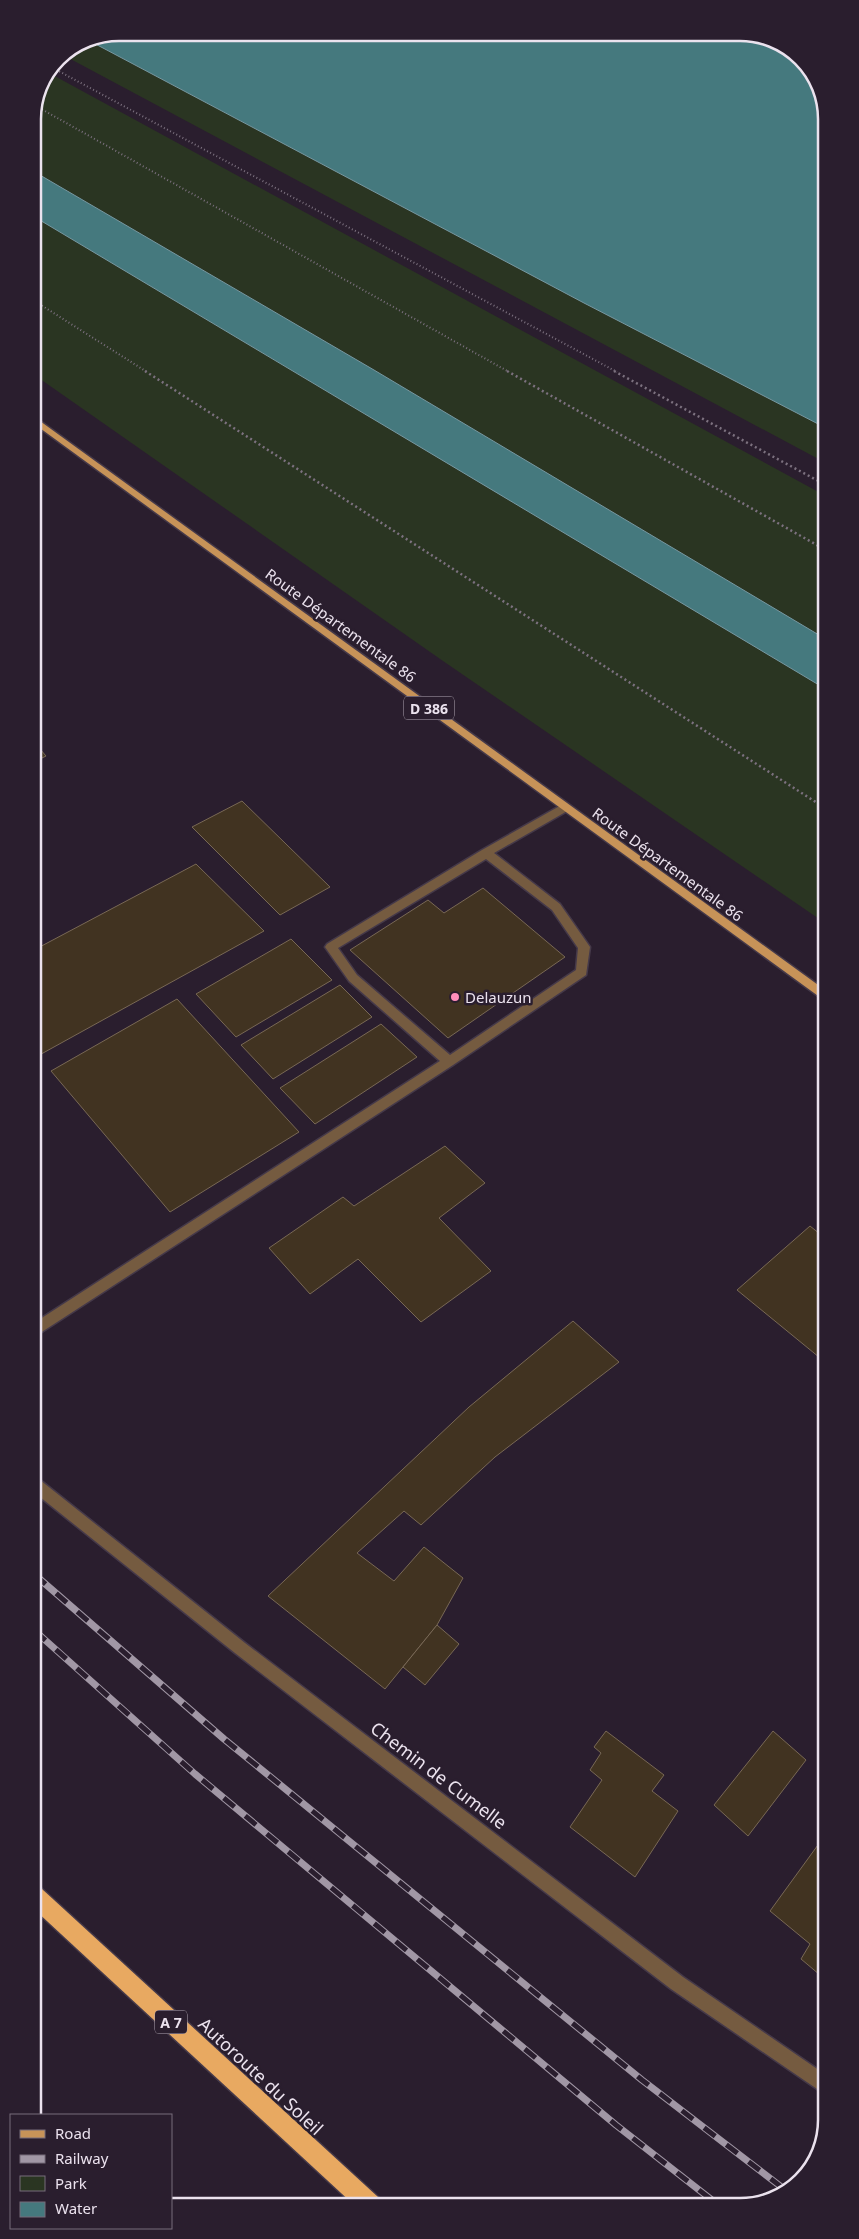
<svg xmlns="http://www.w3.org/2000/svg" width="859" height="2239" viewBox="0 0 859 2239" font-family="'Noto Sans',sans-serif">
  <rect width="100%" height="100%" fill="#2a1e2e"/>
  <g fill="#2a3522">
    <polygon points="86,39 584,303 824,427 824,462 63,55"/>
    <polygon points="51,74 824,495 824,638 374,370 33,171 33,114"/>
    <polygon points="33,216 824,688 825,923 443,661 33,374"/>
  </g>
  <g fill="#45797e" stroke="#7798a0">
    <polygon points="746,33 793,51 823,96 824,427 584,303 86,39"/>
    <polygon points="33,171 374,370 824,638 824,688 33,216"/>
  </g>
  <g fill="#413321" stroke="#786855">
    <polygon points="34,742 46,756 34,762"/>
    <polygon points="242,801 330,887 280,915 192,827"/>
    <polygon points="196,864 264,931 34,1058 34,950"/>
    <polygon points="483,888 565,957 448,1038 350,950 428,900 444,913"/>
    <polygon points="291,939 332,980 236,1037 196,994"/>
    <polygon points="340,985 372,1017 273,1079 241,1045"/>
    <polygon points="177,999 299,1132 170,1212 51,1071"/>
    <polygon points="381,1024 417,1057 315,1124 280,1088"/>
    <polygon points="445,1146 485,1183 439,1218 491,1271 421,1322 358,1259 310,1294 269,1248 343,1197 354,1206"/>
    <polygon points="810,1226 825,1238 825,1362 737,1290"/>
    <polygon points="573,1321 619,1362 495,1457 421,1525 404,1511 357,1553 394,1581 424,1547 463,1578 437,1625 385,1689 268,1596 469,1407"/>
    <polygon points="437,1625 459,1644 425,1685 403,1667"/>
    <polygon points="606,1731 664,1775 652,1791 678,1811 635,1877 570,1827 602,1780 590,1770 601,1753 594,1747"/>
    <polygon points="773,1731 806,1760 748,1836 714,1805"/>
    <polygon points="823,1838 826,1841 826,1980 801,1959 810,1944 770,1911"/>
  </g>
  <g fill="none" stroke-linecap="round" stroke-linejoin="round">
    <g stroke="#453949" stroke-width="3">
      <path id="lane" d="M565 803 570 807 569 810 494 853 560 904 590 947 586 975 453 1065 34 1337V1323L440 1061 349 981 325 947 327 944 482 850ZM486 859 552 910 578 948 576 970 450 1055 357 975 338 948Z"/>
    </g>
    <g stroke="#453949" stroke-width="3">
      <polygon id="street" points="35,1478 40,1480 245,1643 683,1977 826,2075 826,2094 820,2091 671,1989 235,1653 35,1493"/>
    </g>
    <g stroke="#453949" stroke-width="3">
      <polygon id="primary" points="33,416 825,990 825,1001 33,423"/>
    </g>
    <g stroke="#453949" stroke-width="3">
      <polygon id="highway" points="35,1886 42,1889 378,2197 381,2205 354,2205 35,1910"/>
    </g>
    <g stroke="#7c717f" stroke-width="2" stroke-dasharray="1 2.5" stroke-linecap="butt">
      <polyline points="53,68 617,372"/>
      <polyline points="36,106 509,372"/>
      <polyline points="33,300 147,372"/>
    </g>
    <g stroke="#7c717f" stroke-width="2.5" stroke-dasharray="2 3" stroke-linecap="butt">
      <polyline points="145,371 825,808"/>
      <polyline points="507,371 824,549"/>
      <polyline points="614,371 824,484"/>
    </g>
    <use href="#lane" fill="#755b40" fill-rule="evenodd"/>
    <use href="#street" fill="#755b40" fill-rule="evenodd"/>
    <use href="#primary" fill="#c79358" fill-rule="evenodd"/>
    <use href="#highway" fill="#e8a961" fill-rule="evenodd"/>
    <g stroke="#a197a5" stroke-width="7">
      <g id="rail">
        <polyline points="35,1575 224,1739 642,2080 784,2189"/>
        <polyline points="35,1631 195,1774 616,2125 717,2204"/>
      </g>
    </g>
    <use href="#rail" stroke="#2a1e2e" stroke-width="5" stroke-dasharray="14" stroke-linecap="butt"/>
  </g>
  <circle fill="#ff8ebb" stroke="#2a1e2e" stroke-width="2" cx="455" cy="997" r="5"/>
  <g text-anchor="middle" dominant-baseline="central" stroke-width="5" stroke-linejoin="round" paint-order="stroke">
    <g fill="#2a1e2e" stroke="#b1a7b4" stroke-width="1">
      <rect x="404" y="696.5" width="50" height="23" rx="4"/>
      <rect x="155" y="2010.5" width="32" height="23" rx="4"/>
    </g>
    <g font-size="14" font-weight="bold" fill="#ebe2ee">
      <text x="429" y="708">D 386</text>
      <text x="171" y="2022">A 7</text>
    </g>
    <g font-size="15" fill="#ebe2ee" stroke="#2a1e2e">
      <text transform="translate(341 625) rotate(36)">Route Départementale 86</text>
      <text transform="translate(668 864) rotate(36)">Route Départementale 86</text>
    </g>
    <g font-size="15" fill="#ebe2ee" stroke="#2a1e2e" text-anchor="start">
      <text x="465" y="997">Delauzun</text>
    </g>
    <g font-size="18" fill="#ebe2ee" stroke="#2a1e2e">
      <text transform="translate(439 1775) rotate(37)">Chemin de Cumelle</text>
      <text transform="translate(261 2076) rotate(43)">Autoroute du Soleil</text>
    </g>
  </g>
  <path d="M0 0H859V2239H0ZM119 41H740A78 78 0 0 1 818 119V2120A78 78 0 0 1 740 2198H119A78 78 0 0 1 41 2120V119A78 78 0 0 1 119 41Z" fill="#2a1e2e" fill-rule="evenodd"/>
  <path fill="none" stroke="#ebe2ee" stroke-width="2.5" d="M119 41H740A78 78 0 0 1 818 119V2120A78 78 0 0 1 740 2198H119A78 78 0 0 1 41 2120V119A78 78 0 0 1 119 41Z"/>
  <rect x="10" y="2114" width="162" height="115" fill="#2a1e2e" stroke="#776c7b"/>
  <rect x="20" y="2130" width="25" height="8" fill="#c79358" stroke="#776c7b"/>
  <text x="55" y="2139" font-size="15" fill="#ebe2ee">Road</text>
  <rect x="20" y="2155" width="25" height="8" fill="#a197a5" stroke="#776c7b"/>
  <text x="55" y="2164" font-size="15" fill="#ebe2ee">Railway</text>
  <rect x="20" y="2176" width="25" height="15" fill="#2a3522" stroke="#776c7b"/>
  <text x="55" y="2189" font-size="15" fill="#ebe2ee">Park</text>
  <rect x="20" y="2202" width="25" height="15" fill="#45797e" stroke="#776c7b"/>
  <text x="55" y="2214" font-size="15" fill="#ebe2ee">Water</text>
</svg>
